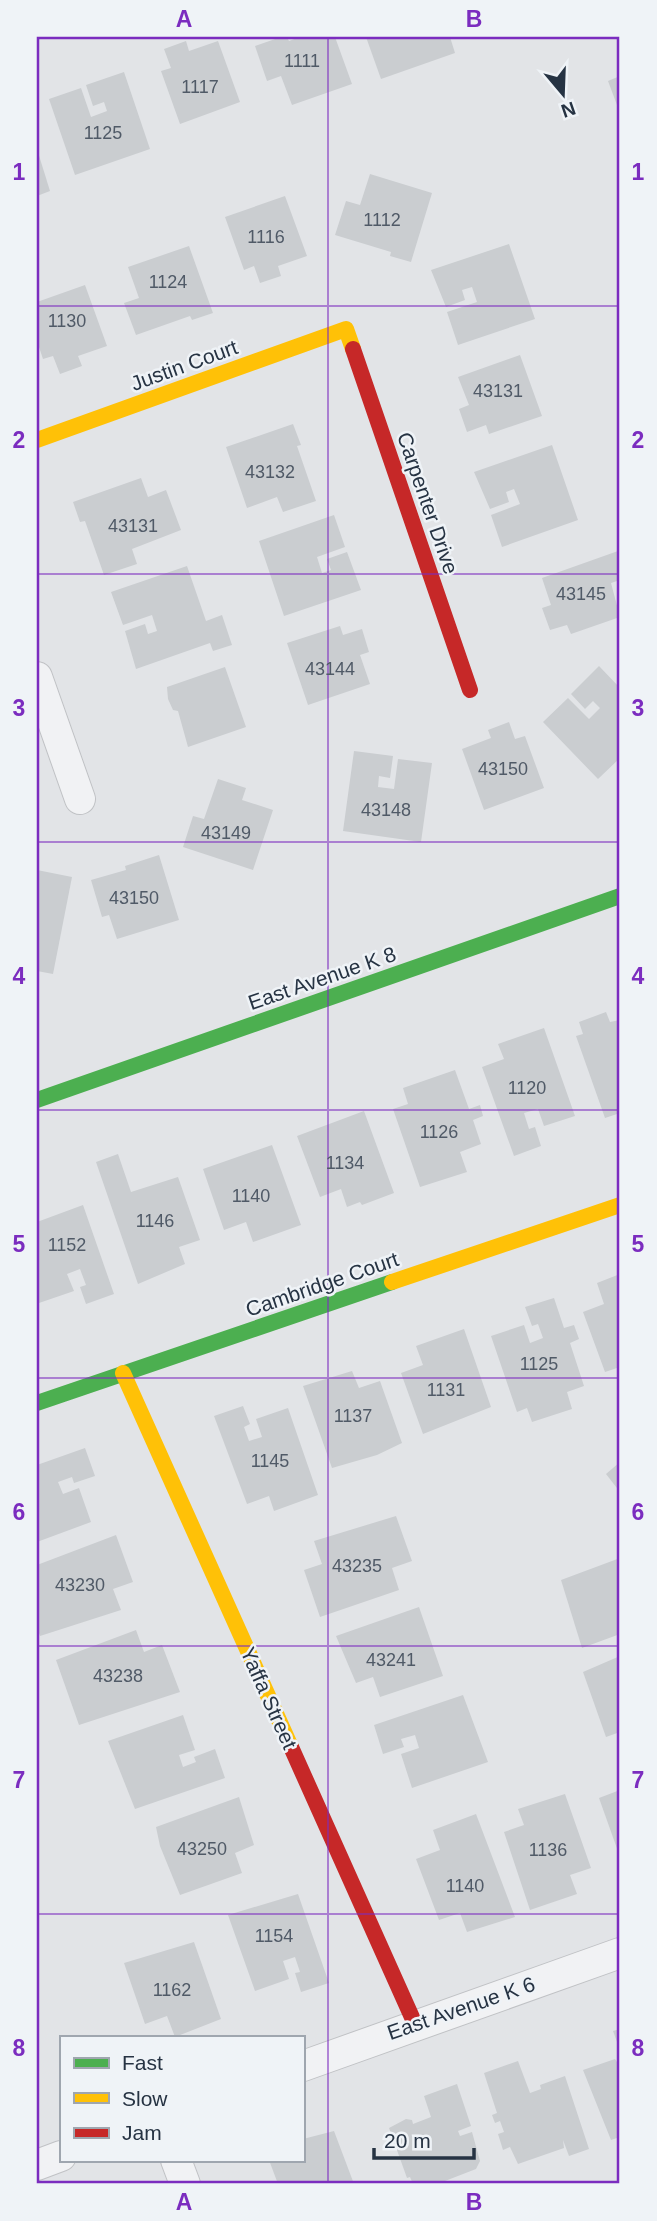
<svg xmlns="http://www.w3.org/2000/svg" width="657" height="2221" viewBox="0 0 657 2221" font-family="Helvetica,sans-serif">
  <rect width="100%" height="100%" fill="#e2e4e7"/>
  <g fill="#cacdd0">
    <polygon points="281,37 287,37 289,41 300,37 335,37 352,84 292,105 281,76 267,81 255,46"/>
    <polygon points="366,37 450,37 455,53 381,79"/>
    <polygon points="186,41 189,51 218,41 240,102 180,124 161,71 171,68 164,49"/>
    <polygon points="124,72 150,149 75,175 49,99 81,88 91,117 107,111 104,102 93,106 86,85"/>
    <polygon points="620,76 620,113 608,81"/>
    <polygon points="37,149 50,191 37,196"/>
    <polygon points="370,174 432,193 411,262 390,256 391,252 335,235 346,201 360,205"/>
    <polygon points="285,196 307,256 278,266 281,276 260,283 254,266 244,270 225,217"/>
    <polygon points="509,244 535,319 458,345 447,312 477,302 472,287 462,290 465,300 446,307 431,270"/>
    <polygon points="189,246 213,313 192,320 190,316 136,335 124,303 139,298 128,267"/>
    <polygon points="85,285 107,346 78,356 82,366 60,374 53,356 43,359 37,341 37,302"/>
    <polygon points="520,355 542,416 489,434 486,425 467,432 459,409 469,405 458,377"/>
    <polygon points="293,424 301,445 297,446 316,501 283,512 277,497 247,508 226,447"/>
    <polygon points="552,445 578,520 502,547 491,515 520,504 514,489 506,492 509,502 490,509 474,472"/>
    <polygon points="141,478 148,497 166,490 181,530 132,549 137,564 104,575 85,521 80,522 73,502"/>
    <polygon points="334,515 345,547 317,557 322,573 331,570 327,559 347,552 361,590 284,616 259,541"/>
    <polygon points="618,551 620,580 611,583 620,617 571,634 567,625 550,630 542,608 551,605 542,578"/>
    <polygon points="187,566 206,621 222,615 232,645 213,651 210,643 136,669 125,631 145,624 148,634 157,631 152,615 123,625 111,592"/>
    <polygon points="340,626 343,635 362,629 369,652 360,655 370,684 308,705 287,643"/>
    <polygon points="599,666 620,688 620,758 598,779 543,722 568,698 589,719 600,708 593,701 585,709 571,694"/>
    <polygon points="225,667 246,727 188,747 178,711 173,710 168,699 167,687"/>
    <polygon points="509,722 515,739 525,736 544,788 484,810 462,749 491,738 488,730"/>
    <polygon points="354,751 393,756 390,778 379,776 378,787 394,789 398,759 432,763 421,842 343,831"/>
    <polygon points="218,779 246,788 242,800 273,810 253,870 183,847 193,816 204,819"/>
    <polygon points="159,855 179,920 117,939 109,915 102,917 91,880 126,870 125,866"/>
    <polygon points="37,870 72,877 53,974 37,971"/>
    <polygon points="606,1012 610,1022 620,1020 620,1113 605,1118 576,1036 583,1034 579,1022"/>
    <polygon points="544,1028 575,1116 544,1126 538,1109 524,1113 529,1129 535,1127 541,1146 514,1156 482,1067 504,1059 498,1044"/>
    <polygon points="455,1070 469,1109 480,1105 483,1116 473,1120 481,1144 460,1152 467,1172 420,1187 393,1109 408,1104 403,1088"/>
    <polygon points="364,1111 394,1193 362,1205 360,1202 347,1207 341,1189 320,1197 297,1136"/>
    <polygon points="272,1145 301,1225 253,1242 246,1222 224,1230 203,1169"/>
    <polygon points="118,1154 131,1192 178,1177 200,1240 179,1247 185,1264 138,1284 96,1162"/>
    <polygon points="83,1205 114,1294 86,1304 80,1287 86,1285 80,1269 67,1274 74,1291 39,1303 37,1222"/>
    <polygon points="620,1274 620,1367 605,1372 583,1312 604,1304 597,1283"/>
    <polygon points="554,1298 564,1328 574,1325 579,1339 570,1343 584,1386 567,1392 572,1409 532,1422 527,1408 517,1412 491,1336 524,1325 530,1343 543,1338 538,1324 532,1326 525,1307"/>
    <polygon points="464,1329 491,1407 423,1434 401,1373 423,1365 416,1346"/>
    <polygon points="352,1371 359,1388 380,1381 402,1443 377,1455 332,1468 303,1386"/>
    <polygon points="243,1406 250,1424 244,1427 249,1441 262,1437 256,1419 288,1408 318,1495 274,1511 269,1496 247,1504 214,1416"/>
    <polygon points="85,1448 95,1476 74,1483 72,1477 58,1482 63,1494 79,1488 91,1522 37,1542 37,1465"/>
    <polygon points="620,1462 620,1492 606,1474"/>
    <polygon points="396,1516 412,1561 392,1568 399,1590 320,1617 304,1570 322,1564 314,1541"/>
    <polygon points="116,1535 133,1582 113,1589 121,1610 40,1636 37,1627 37,1565"/>
    <polygon points="620,1558 620,1634 582,1648 561,1580"/>
    <polygon points="419,1607 443,1676 380,1697 373,1677 356,1683 336,1636"/>
    <polygon points="136,1630 144,1652 162,1645 180,1692 79,1725 56,1660"/>
    <polygon points="620,1656 620,1732 606,1737 583,1672"/>
    <polygon points="463,1695 488,1762 412,1788 401,1754 419,1748 415,1735 401,1739 404,1747 383,1754 374,1725"/>
    <polygon points="183,1715 195,1750 179,1755 183,1767 196,1762 194,1757 215,1749 225,1778 135,1809 108,1741"/>
    <polygon points="620,1790 620,1857 599,1798"/>
    <polygon points="565,1794 591,1868 570,1875 577,1894 530,1910 504,1832 524,1825 518,1809"/>
    <polygon points="239,1797 254,1845 235,1853 242,1873 180,1895 160,1846 156,1827"/>
    <polygon points="476,1814 515,1917 467,1932 460,1913 439,1920 416,1859 440,1850 433,1830"/>
    <polygon points="298,1894 329,1983 301,1992 295,1973 300,1972 295,1957 283,1961 289,1979 255,1991 228,1915"/>
    <polygon points="194,1942 221,2019 175,2037 167,2016 145,2024 124,1963"/>
    <polygon points="620,2029 620,2050 613,2031"/>
    <polygon points="615,2059 617,2062 620,2061 620,2137 611,2140 583,2070"/>
    <polygon points="518,2061 530,2093 541,2089 540,2085 565,2076 589,2149 569,2156 563,2140 564,2148 518,2164 510,2147 503,2150 498,2134 504,2132 500,2121 495,2123 492,2115 497,2113 484,2073"/>
    <polygon points="457,2084 471,2126 458,2131 460,2136 472,2132 480,2161 476,2169 445,2181 446,2184 413,2184 410,2177 407,2178 389,2128 406,2119 412,2120 413,2124 431,2117 424,2096"/>
    <polygon points="334,2131 354,2184 278,2184 269,2160 303,2160 303,2139"/>
  </g>
  <g fill="none" stroke-linecap="round" stroke-linejoin="round">
    <g stroke="#c0c2c5" stroke-width="32">
      <g id="street">
        <polyline points="37,677 80,799"/>
        <polyline points="303,2066 620,1953"/>
        <polyline points="176,2160 185,2184"/>
        <polyline points="37,2165 61,2156"/>
      </g>
    </g>
    <use href="#street" stroke="#f1f2f4" stroke-width="30"/>
    <g stroke="#4caf50" stroke-width="16">
      <polyline points="37,1100 620,896"/>
      <polyline points="37,1403 392,1282"/>
    </g>
    <g stroke="#ffc107" stroke-width="16">
      <polyline points="37,440 346,329 353,349"/>
      <polyline points="392,1282 620,1205"/>
      <polyline points="123,1373 291,1747"/>
    </g>
    <g stroke="#c62828" stroke-width="16">
      <polyline points="353,349 470,690"/>
      <polyline points="291,1747 415,2024"/>
    </g>
  </g>
  <path fill="none" stroke="#7b2cbf" stroke-width="2" stroke-opacity="0.55" d="M328 37V2184M37 306H620M37 574H620M37 842H620M37 1110H620M37 1378H620M37 1646H620M37 1914H620"/>
  <g text-anchor="middle" dominant-baseline="central" stroke-width="5" stroke-linejoin="round" paint-order="stroke">
    <g font-size="18" fill="#505a67">
      <text x="302" y="61">1111</text>
      <text x="200" y="87">1117</text>
      <text x="103" y="133">1125</text>
      <text x="382" y="220">1112</text>
      <text x="266" y="237">1116</text>
      <text x="168" y="282">1124</text>
      <text x="67" y="321">1130</text>
      <text x="498" y="391">43131</text>
      <text x="270" y="472">43132</text>
      <text x="133" y="526">43131</text>
      <text x="581" y="594">43145</text>
      <text x="330" y="669">43144</text>
      <text x="503" y="769">43150</text>
      <text x="386" y="810">43148</text>
      <text x="226" y="833">43149</text>
      <text x="134" y="898">43150</text>
      <text x="527" y="1088">1120</text>
      <text x="439" y="1132">1126</text>
      <text x="345" y="1163">1134</text>
      <text x="251" y="1196">1140</text>
      <text x="155" y="1221">1146</text>
      <text x="67" y="1245">1152</text>
      <text x="539" y="1364">1125</text>
      <text x="446" y="1390">1131</text>
      <text x="353" y="1416">1137</text>
      <text x="270" y="1461">1145</text>
      <text x="357" y="1566">43235</text>
      <text x="80" y="1585">43230</text>
      <text x="391" y="1660">43241</text>
      <text x="118" y="1676">43238</text>
      <text x="202" y="1849">43250</text>
      <text x="548" y="1850">1136</text>
      <text x="465" y="1886">1140</text>
      <text x="274" y="1936">1154</text>
      <text x="172" y="1990">1162</text>
    </g>
    <g font-size="21" fill="#263343" stroke="#eff3f7">
      <text transform="translate(184 365) rotate(-20)">Justin Court</text>
      <text transform="translate(428 503) rotate(71)">Carpenter Drive</text>
      <text transform="translate(322 978) rotate(-19)">East Avenue K 8</text>
      <text transform="translate(322 1284) rotate(-19)">Cambridge Court</text>
      <text transform="translate(269 1698) rotate(66)">Yaffa Street</text>
      <text transform="translate(461 2008) rotate(-19)">East Avenue K 6</text>
    </g>
  </g>
  <rect width="657" height="2221" fill="none" stroke="#eff3f7" stroke-width="77"/>
  <rect x="60" y="2036" width="245" height="126" fill="#eff3f7" stroke="#9fa6af" stroke-width="2"/>
  <rect x="74" y="2058" width="35" height="10" fill="#4caf50" stroke="#9fa6af" stroke-width="2"/>
  <text x="122" y="2070" font-size="21" fill="#263343">Fast</text>
  <rect x="74" y="2093" width="35" height="10" fill="#ffc107" stroke="#9fa6af" stroke-width="2"/>
  <text x="122" y="2106" font-size="21" fill="#263343">Slow</text>
  <rect x="74" y="2128" width="35" height="10" fill="#c62828" stroke="#9fa6af" stroke-width="2"/>
  <text x="122" y="2140" font-size="21" fill="#263343">Jam</text>
  <g transform="translate(563 94) rotate(161)" stroke="#eff3f7" stroke-width="5" paint-order="stroke">
  <path d="M0-5L12 26L0 18L-12 26Z" fill="#263343"/>
  <text y="-10" font-size="19" font-weight="bold" text-anchor="middle" fill="#263343">N</text>
  </g>
  <path d="M374 2148v10h100v-10" fill="none" stroke="#263343" stroke-width="3.5"/>
  <text x="384" y="2148" font-size="21" fill="#263343" stroke="#eff3f7" stroke-width="5" paint-order="stroke">20 m</text>
  <rect x="38" y="38" width="580" height="2144" fill="none" stroke="#7b2cbf" stroke-width="2.5"/>
  <g font-size="23" text-anchor="middle" font-weight="bold" fill="#7b2cbf">
    <text x="184" y="27">A</text>
    <text x="474" y="27">B</text>
    <text x="19" y="180">1</text>
    <text x="638" y="180">1</text>
    <text x="19" y="448">2</text>
    <text x="638" y="448">2</text>
    <text x="19" y="716">3</text>
    <text x="638" y="716">3</text>
    <text x="19" y="984">4</text>
    <text x="638" y="984">4</text>
    <text x="19" y="1252">5</text>
    <text x="638" y="1252">5</text>
    <text x="19" y="1520">6</text>
    <text x="638" y="1520">6</text>
    <text x="19" y="1788">7</text>
    <text x="638" y="1788">7</text>
    <text x="19" y="2056">8</text>
    <text x="638" y="2056">8</text>
    <text x="184" y="2210">A</text>
    <text x="474" y="2210">B</text>
  </g>
</svg>
